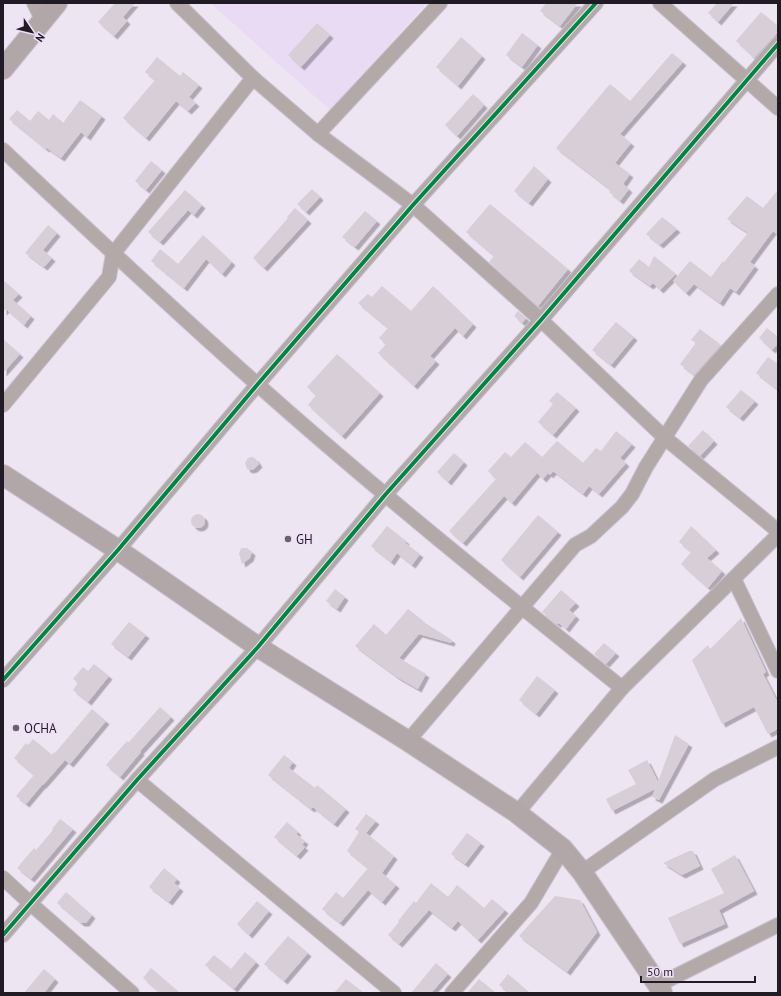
<svg xmlns="http://www.w3.org/2000/svg" width="781" height="996" viewBox="0 0 781 996" font-family="'PT Sans',sans-serif">
  <defs>
    <filter id="shadow"><feDropShadow dx="3.5" dy="3.5" stdDeviation="0" flood-color="#0004"/></filter>
  </defs>
  <rect width="100%" height="100%" fill="#eee5f3"/>
  <polygon fill="#eadbf4" points="210,3 427,3 330,110"/>
  <g fill="#d7ced8" filter="url(#shadow)">
    <polygon points="115,3 135,3 123,17 127,21 114,36 98,22"/>
    <polygon points="546,3 578,3 560,26 540,11"/>
    <polygon points="717,3 734,3 718,22 708,13"/>
    <polygon points="761,12 778,26 778,32 754,58 736,41"/>
    <polygon points="317,23 330,35 301,67 288,55"/>
    <polygon points="522,33 538,45 522,67 506,55"/>
    <polygon points="461,37 482,56 458,86 436,67"/>
    <polygon points="672,53 683,62 620,134 631,143 615,163 630,174 623,184 629,189 620,201 609,192 611,190 556,148 610,84 630,101"/>
    <polygon points="157,57 180,76 183,72 199,85 189,97 196,103 188,111 176,101 146,138 123,118 155,80 145,72"/>
    <polygon points="473,94 484,105 457,136 445,125"/>
    <polygon points="80,100 102,116 87,137 81,132 61,158 47,148 46,149 9,119 17,110 30,121 38,111 49,120 53,114 63,123"/>
    <polygon points="151,161 162,170 146,190 135,181"/>
    <polygon points="534,166 548,179 529,203 514,191"/>
    <polygon points="312,189 320,197 306,212 297,204"/>
    <polygon points="185,190 202,205 194,215 188,210 160,242 148,232"/>
    <polygon points="778,190 778,235 773,231 750,262 755,266 736,292 730,288 720,303 694,284 686,293 673,281 690,261 711,277 723,261 724,262 748,233 727,219 747,196 763,208"/>
    <polygon points="490,204 568,269 538,306 489,262 494,256 466,232"/>
    <polygon points="295,208 308,220 264,268 253,258 288,218 287,217"/>
    <polygon points="365,211 377,221 355,247 342,237"/>
    <polygon points="662,217 677,229 660,245 646,234"/>
    <polygon points="48,225 57,233 43,250 52,258 44,267 25,253"/>
    <polygon points="203,235 232,262 222,274 206,259 184,288 151,261 160,249 178,264"/>
    <polygon points="654,256 676,274 660,290 653,283 650,286 629,271 639,259 649,267"/>
    <polygon points="3,280 19,294 13,300 31,316 24,325 6,309 3,312"/>
    <polygon points="382,286 411,311 433,286 473,324 463,336 455,328 430,356 436,361 414,386 378,353 386,344 379,338 388,328 358,303 368,294 372,297"/>
    <polygon points="518,311 526,318 522,323 514,316"/>
    <polygon points="616,322 634,337 611,365 592,350"/>
    <polygon points="767,328 778,337 778,343 772,350 759,338"/>
    <polygon points="700,329 721,345 694,375 680,364 696,343 691,340"/>
    <polygon points="3,339 20,354 3,373"/>
    <polygon points="337,354 380,393 342,436 308,405 316,395 307,387"/>
    <polygon points="768,357 778,364 778,390 756,373"/>
    <polygon points="741,390 755,401 740,418 726,407"/>
    <polygon points="557,392 576,408 553,435 538,422 553,404 549,401"/>
    <polygon points="703,430 714,441 700,456 688,446"/>
    <polygon points="616,431 632,444 620,458 626,463 599,494 589,486 583,494 553,471 550,475 548,473 543,479 537,473 512,503 504,496 463,543 449,531 496,479 488,471 505,452 511,457 525,442 542,457 557,441 583,463 596,448 601,451"/>
    <polygon points="454,453 464,462 448,482 437,472"/>
    <polygon points="251,457 255,458 259,464 254,469 250,470 247,469 245,463 248,458"/>
    <circle cx="198" cy="521" r="7"/>
    <polygon points="538,515 558,532 520,577 501,560"/>
    <polygon points="387,526 406,541 405,543 420,554 412,565 397,553 391,562 371,546"/>
    <polygon points="691,526 716,550 707,558 722,571 708,588 681,564 691,552 679,542"/>
    <polygon points="241,548 247,548 252,552 250,558 242,564 239,554"/>
    <polygon points="335,589 345,597 337,609 326,601"/>
    <polygon points="561,590 576,603 569,610 576,616 566,629 559,623 557,624 542,612"/>
    <polygon points="408,609 422,620 422,621 452,640 451,643 419,634 399,658 426,674 418,689 397,677 355,646 374,624 386,635"/>
    <polygon points="741,618 766,672 763,674 778,703 778,729 768,734 754,707 722,724 692,660 708,645 710,649"/>
    <polygon points="129,622 146,635 128,657 111,644"/>
    <polygon points="604,643 616,653 606,664 594,654"/>
    <polygon points="94,664 109,676 88,702 73,690 78,683 73,679 83,667 88,671"/>
    <polygon points="537,676 555,690 536,714 519,700"/>
    <polygon points="160,707 171,717 140,751 141,752 120,777 106,765 127,741 129,742"/>
    <polygon points="92,709 106,721 70,764 65,760 43,785 42,785 26,804 16,796 34,775 14,758 26,743 28,745 33,739 52,755 54,752 55,753"/>
    <polygon points="675,735 689,744 659,800 652,797 655,789 612,811 606,799 636,784 628,770 647,760 658,782"/>
    <polygon points="284,755 293,762 289,768 315,788 317,785 346,809 334,824 313,807 311,809 268,775"/>
    <polygon points="366,814 376,821 366,833 394,856 382,873 396,885 382,902 368,890 340,923 322,909 336,892 343,898 368,868 347,851 359,832 355,829"/>
    <polygon points="60,819 73,829 31,879 17,868 34,848 36,850 53,830 52,829"/>
    <polygon points="287,822 298,832 296,834 305,841 302,845 305,847 297,856 274,837"/>
    <polygon points="467,833 481,843 465,864 451,854"/>
    <polygon points="689,851 693,851 700,866 682,875 663,863"/>
    <polygon points="735,855 754,891 719,910 725,924 680,944 668,918 724,893 711,869"/>
    <polygon points="164,868 177,879 174,883 180,888 169,902 149,887"/>
    <polygon points="431,883 448,897 457,885 484,908 492,899 505,910 478,940 458,921 452,928 429,910 399,944 388,935 399,922 398,921 414,901 416,903"/>
    <polygon points="66,892 92,915 86,923 81,923 57,903"/>
    <polygon points="555,896 580,900 597,932 567,972 519,936"/>
    <polygon points="257,901 269,911 249,935 237,924"/>
    <polygon points="288,936 308,953 284,981 264,964"/>
    <polygon points="245,952 256,962 234,989 205,965 214,955 231,969"/>
    <polygon points="436,963 448,974 431,993 411,993"/>
    <polygon points="151,968 180,993 160,993 143,978"/>
    <polygon points="44,969 55,979 44,993 24,993"/>
    <polygon points="508,974 530,993 509,993 499,985"/>
    <polygon points="346,979 364,993 334,993"/>
    <polygon points="479,979 496,993 467,993"/>
  </g>
  <g fill="none" stroke-linecap="round" stroke-linejoin="round">
    <g stroke="#c8c1cd" stroke-width="16">
      <g id="street">
        <polyline points="34,3 42,19"/>
        <polyline points="177,3 253,78 318,134 413,205 541,320 665,438 778,531"/>
        <polyline points="660,3 778,108"/>
        <polyline points="318,134 440,3"/>
        <path d="M3 150C87 229 171 308 258 385 376 490 499 589 622 688"/>
        <polyline points="3,405 109,277 113,254 253,78"/>
        <polyline points="734,579 778,671"/>
        <polyline points="3,680 118,550 257,385 413,205 596,3"/>
        <polyline points="408,741 575,545 591,536 622,507 632,494 646,467 701,380 778,294"/>
        <polyline points="137,780 394,993"/>
        <polyline points="517,813 622,688 778,535"/>
        <polyline points="582,872 715,779 778,747"/>
        <polyline points="3,878 31,904 132,993"/>
        <polyline points="3,935 137,780 258,647 385,495 541,320 778,44"/>
        <polyline points="658,985 778,925"/>
        <polyline points="452,993 531,903 563,849"/>
      </g>
    </g>
    <g stroke="#c8c1cd" stroke-width="22">
      <g id="secondary">
        <polyline points="3,69 57,3"/>
        <polyline points="3,475 118,550 258,647 408,741 517,813 563,849 582,872 658,985 662,993"/>
      </g>
    </g>
    <use href="#street" stroke="#b2a9a8" stroke-width="14"/>
    <use href="#secondary" stroke="#b2a7a8" stroke-width="20"/>
    <g stroke="#efdff9" stroke-width="6">
      <g id="cycleway">
        <polyline points="3,680 118,550 257,385 413,205 596,3"/>
        <polyline points="3,935 137,780 258,647 385,495 541,320 778,44"/>
      </g>
    </g>
    <use href="#cycleway" stroke="#00873e" stroke-width="4"/>
  </g>
  <g fill="#69626d" stroke="#efdff9" stroke-width="1.5">
    <circle cx="288" cy="539" r="4"/>
    <circle cx="16" cy="728" r="4"/>
  </g>
  <g text-anchor="middle" dominant-baseline="central" stroke-width="3" stroke-linejoin="round" paint-order="stroke">
    <g font-size="13" fill="#211b25" stroke="#efdff9" text-anchor="start">
      <text x="296" y="539">GH</text>
      <text x="24" y="728">OCHA</text>
    </g>
  </g>
  <rect width="781" height="996" fill="none" stroke="#211b25" stroke-width="8"/>
  <g transform="translate(32 32) rotate(125)" stroke="#efdff9" stroke-width="3" paint-order="stroke">
  <path d="M0-3L7 15L0 10L-7 15Z" fill="#211b25"/>
  <text y="-6" font-size="11" font-weight="bold" text-anchor="middle" fill="#211b25">N</text>
  </g>
  <path d="M641 976v6h114v-6" fill="none" stroke="#211b25" stroke-width="2"/>
  <text x="647" y="976" font-size="12" fill="#211b25" stroke="#efdff9" stroke-width="3" paint-order="stroke">50 m</text>
</svg>
